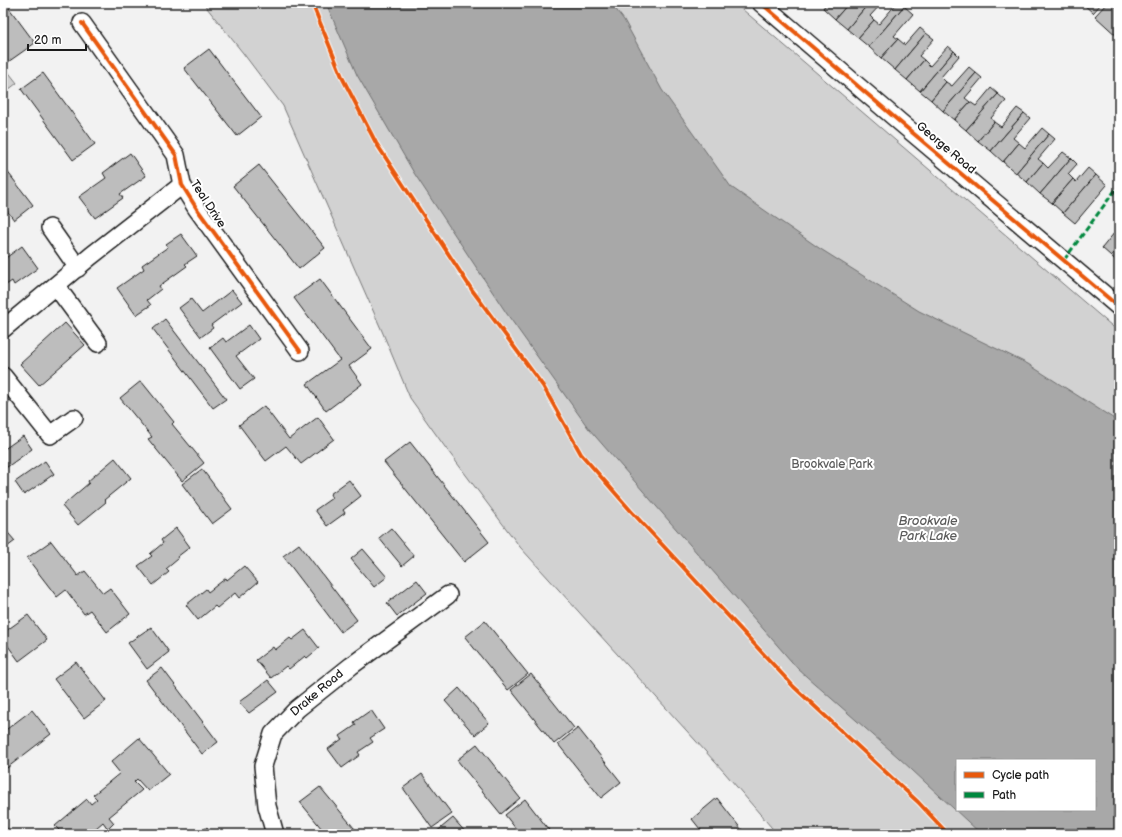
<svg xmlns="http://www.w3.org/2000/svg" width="1122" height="837" viewBox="0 0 1122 837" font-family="'Balsamiq Sans',sans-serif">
  <rect width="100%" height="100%" fill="#f2f2f2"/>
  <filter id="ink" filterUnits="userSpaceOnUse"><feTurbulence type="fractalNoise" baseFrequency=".025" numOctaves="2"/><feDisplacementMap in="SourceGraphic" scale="8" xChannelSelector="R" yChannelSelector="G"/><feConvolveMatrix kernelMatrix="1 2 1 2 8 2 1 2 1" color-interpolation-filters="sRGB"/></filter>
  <g filter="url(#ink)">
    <g fill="#d2d2d2" stroke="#777" fill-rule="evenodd">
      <path d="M203 3H735L1119 332V834H777L725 773 520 547 445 447 410 398 382 331 283 106 243 53ZM957 760H1095V810H957Z"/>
      <polygon points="3,65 17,83 3,94"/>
    </g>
    <path fill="#a8a8a8" stroke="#707070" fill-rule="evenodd" d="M326 3H611L624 20 662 90 731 187 819 248 919 311 1028 364 1119 422V834H981L898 757 798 669 589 429 507 314 414 173 357 75ZM957 760H1095V810H957Z"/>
    <g fill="#bdbdbd" stroke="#1c1c1c">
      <polygon points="827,3 849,3 835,19 823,8"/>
      <polygon points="849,3 855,3 857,5 859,3 869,3 847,29 835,19"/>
      <polygon points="869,3 882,3 870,16 874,20 858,38 847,29"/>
      <polygon points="897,3 900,3 904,6 869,47 858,38 874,20 879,24"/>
      <polygon points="1082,3 1102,3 1093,13"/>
      <polygon points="1107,3 1112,3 1119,9 1119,38 1095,16"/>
      <polygon points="904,6 913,14 894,36 898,39 881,58 869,47"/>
      <polygon points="9,8 35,43 8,62 3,55 3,12"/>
      <polygon points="920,28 926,33 895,70 881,58 898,39 905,45"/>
      <polygon points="926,33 934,39 919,56 924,60 907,80 895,70"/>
      <polygon points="948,46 954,51 920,91 907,80 924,60 930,66"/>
      <polygon points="209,49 261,117 237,136 184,68"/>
      <polygon points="954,51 959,56 941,77 946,82 931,100 920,91"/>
      <polygon points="969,67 976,73 943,111 931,100 946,82 952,86"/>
      <polygon points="43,73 95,144 73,160 21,89"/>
      <polygon points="976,73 982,78 965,98 970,102 954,120 943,111"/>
      <polygon points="991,88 998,94 966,130 954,120 970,102 976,106"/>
      <polygon points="998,94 1006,101 991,118 994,122 978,141 966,130"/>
      <polygon points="1017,108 1024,113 991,151 978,141 994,122 1001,127"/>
      <polygon points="1024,113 1030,118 1013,138 1019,143 1003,162 991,151"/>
      <polygon points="1042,128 1049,134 1016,173 1003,162 1019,143 1025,148"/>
      <polygon points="1049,134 1055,139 1038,159 1043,163 1027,182 1016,173"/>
      <polygon points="1063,152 1071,158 1040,194 1027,182 1043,163 1048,168"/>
      <polygon points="130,153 146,176 120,194 123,198 95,218 79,197 106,178 103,173"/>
      <polygon points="1071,158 1077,164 1068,174 1073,179 1052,203 1040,194"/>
      <polygon points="259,165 325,248 299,269 233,186"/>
      <polygon points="3,166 33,205 14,220 3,205"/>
      <polygon points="1088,168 1096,175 1063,213 1052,203 1073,179 1076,182"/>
      <polygon points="1096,175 1107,185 1075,223 1063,213"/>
      <polygon points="1119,227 1119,246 1111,256 1102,248"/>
      <polygon points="181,234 197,256 185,264 187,266 159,286 161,289 147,300 151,305 136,315 117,288 144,269 142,265 168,247 166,244"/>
      <polygon points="22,246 38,268 14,285 12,281 3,287 3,260"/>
      <polygon points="1119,246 1119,263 1111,256"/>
      <polygon points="320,279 372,349 349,366 362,384 326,411 307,384 340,360 294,298"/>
      <polygon points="232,290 242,302 211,325 213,328 201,337 179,308 191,299 202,313"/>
      <polygon points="165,319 226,399 213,408 153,329"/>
      <polygon points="65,323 85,345 39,385 20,364"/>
      <polygon points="249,325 259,339 236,356 254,379 240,389 210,348 223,338 226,342"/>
      <polygon points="141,381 174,422 172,424 204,463 182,481 148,439 152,437 120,398"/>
      <polygon points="3,394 9,402 3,407"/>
      <polygon points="264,406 289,439 318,417 334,439 301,464 286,446 266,461 239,425"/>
      <polygon points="23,436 32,449 3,470 3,450"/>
      <polygon points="410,442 489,542 464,562 384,462"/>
      <polygon points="115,458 131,478 104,500 106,502 78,525 62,506 89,483 88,481"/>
      <polygon points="45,461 54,474 24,495 15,482"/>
      <polygon points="202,469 232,509 212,524 182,484"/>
      <polygon points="349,480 361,496 343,510 345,513 327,526 315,510 332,498 330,494"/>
      <polygon points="3,527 15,541 3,550"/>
      <polygon points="176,528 190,547 177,557 178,559 166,569 169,572 153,585 138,566 152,556 150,554 163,543 161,540"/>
      <polygon points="391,528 414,556 402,566 379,538"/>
      <polygon points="51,541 78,576 85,571 103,593 110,588 130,614 107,632 90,610 84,614 66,590 57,597 27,558"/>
      <polygon points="299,544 357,620 341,632 283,556"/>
      <polygon points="363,549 387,577 374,587 351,559"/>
      <polygon points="244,566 258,582 239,598 235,593 217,608 215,606 198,620 186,605 206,589 208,592 226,578 227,580"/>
      <polygon points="417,580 427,593 397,616 387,603"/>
      <polygon points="28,615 47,640 19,661 3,639 3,633"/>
      <polygon points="485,621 528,674 508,690 465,637"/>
      <polygon points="151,627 169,652 147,669 128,643"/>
      <polygon points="305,630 319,648 307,658 305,656 289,669 286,666 271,678 256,660 273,647 275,650 290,638 292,640"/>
      <polygon points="76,662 106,701 84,718 54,679"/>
      <polygon points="162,668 218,742 202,754 146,680"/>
      <polygon points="531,674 574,728 554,744 511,690"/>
      <polygon points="268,680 278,692 249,713 239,702"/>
      <polygon points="459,688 489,723 475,735 445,701"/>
      <polygon points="32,710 51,734 3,771 3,732"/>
      <polygon points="371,710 384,729 370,738 373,742 358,752 360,755 342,768 328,749 342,739 340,736 356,725 354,722"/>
      <polygon points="578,728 621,782 601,798 558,744"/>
      <polygon points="139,738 169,774 148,791 137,779 134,782 142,790 109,817 114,823 108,829 103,822 89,834 54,834 59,830 55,826 87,799 91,804 97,799 93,795 120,773 111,762"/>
      <polygon points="477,744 520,798 501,814 457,760"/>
      <polygon points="422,774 452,814 432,828 403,788"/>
      <polygon points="320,787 359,834 326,834 300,802"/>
      <polygon points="717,798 745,834 704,834 692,819"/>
      <polygon points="525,799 552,834 520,834 505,815"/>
      <polygon points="453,818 467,834 436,834 435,833"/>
      <polygon points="3,823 11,834 3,834"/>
      <polygon points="207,827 213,834 199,834"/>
    </g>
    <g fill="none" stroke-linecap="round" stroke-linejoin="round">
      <g stroke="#1c1c1c" stroke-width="20">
        <g id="street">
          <polyline points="761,3 901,123 1119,307"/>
          <polyline points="82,23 176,155 182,185 197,209 300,351"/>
          <polyline points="50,228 78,268"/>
          <polyline points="56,286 98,343"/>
          <polyline points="3,329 91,256 182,185"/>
          <polyline points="3,376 50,435 74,418"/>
          <polyline points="275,834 267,806 263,766 273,734 297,709 351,666 448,595"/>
        </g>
      </g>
      <use href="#street" stroke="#fff" stroke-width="17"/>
      <polyline stroke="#00873e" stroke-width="3" stroke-dasharray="6 3" stroke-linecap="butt" points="1064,260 1119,185"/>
      <g stroke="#fff" stroke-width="6">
        <g id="cycleway">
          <polyline points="312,3 343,79 376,143 472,290 543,386 581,454 631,511 794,687 918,802 948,834"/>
          <polyline points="761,3 901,123 1119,307"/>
          <polyline points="82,23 176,155 182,185 197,209 300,351"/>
        </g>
      </g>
      <use href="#cycleway" stroke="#e8590c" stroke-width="4"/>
    </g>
  </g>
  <g text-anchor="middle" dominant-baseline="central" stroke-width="4" stroke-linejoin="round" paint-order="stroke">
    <g font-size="12" fill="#1c1c1c" stroke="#fff">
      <text transform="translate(946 148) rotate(40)">George Road</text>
      <text transform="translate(208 204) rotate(57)">Teal Drive</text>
      <text transform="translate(317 693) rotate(-40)">Drake Road</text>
    </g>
    <g font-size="12" fill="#5c5c5c" stroke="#fff">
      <text x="832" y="464">Brookvale Park</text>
    </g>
    <g font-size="13" font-style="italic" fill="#5b5b5b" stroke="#fff">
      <text x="928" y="521">Brookvale<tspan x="928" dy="15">Park Lake</tspan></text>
    </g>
  </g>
  <rect width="1122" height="837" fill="none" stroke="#fff" stroke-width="16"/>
  <rect x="8" y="8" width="1106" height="821" fill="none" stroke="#1c1c1c" stroke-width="1.5" filter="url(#ink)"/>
  <rect x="956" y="759" width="140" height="52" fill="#ffffff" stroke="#a4a4a4"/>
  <rect x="964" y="772" width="20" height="6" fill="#e8590c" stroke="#a4a4a4"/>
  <text x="992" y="779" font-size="12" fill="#1c1c1c">Cycle path</text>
  <rect x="964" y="792" width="20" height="6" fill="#00873e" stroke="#a4a4a4"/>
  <text x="992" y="799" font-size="12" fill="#1c1c1c">Path</text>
  <path d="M28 44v6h58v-6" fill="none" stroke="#1c1c1c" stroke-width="2"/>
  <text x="34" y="44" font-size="12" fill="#1c1c1c" stroke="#ffffff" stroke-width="3" paint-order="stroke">20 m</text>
</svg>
